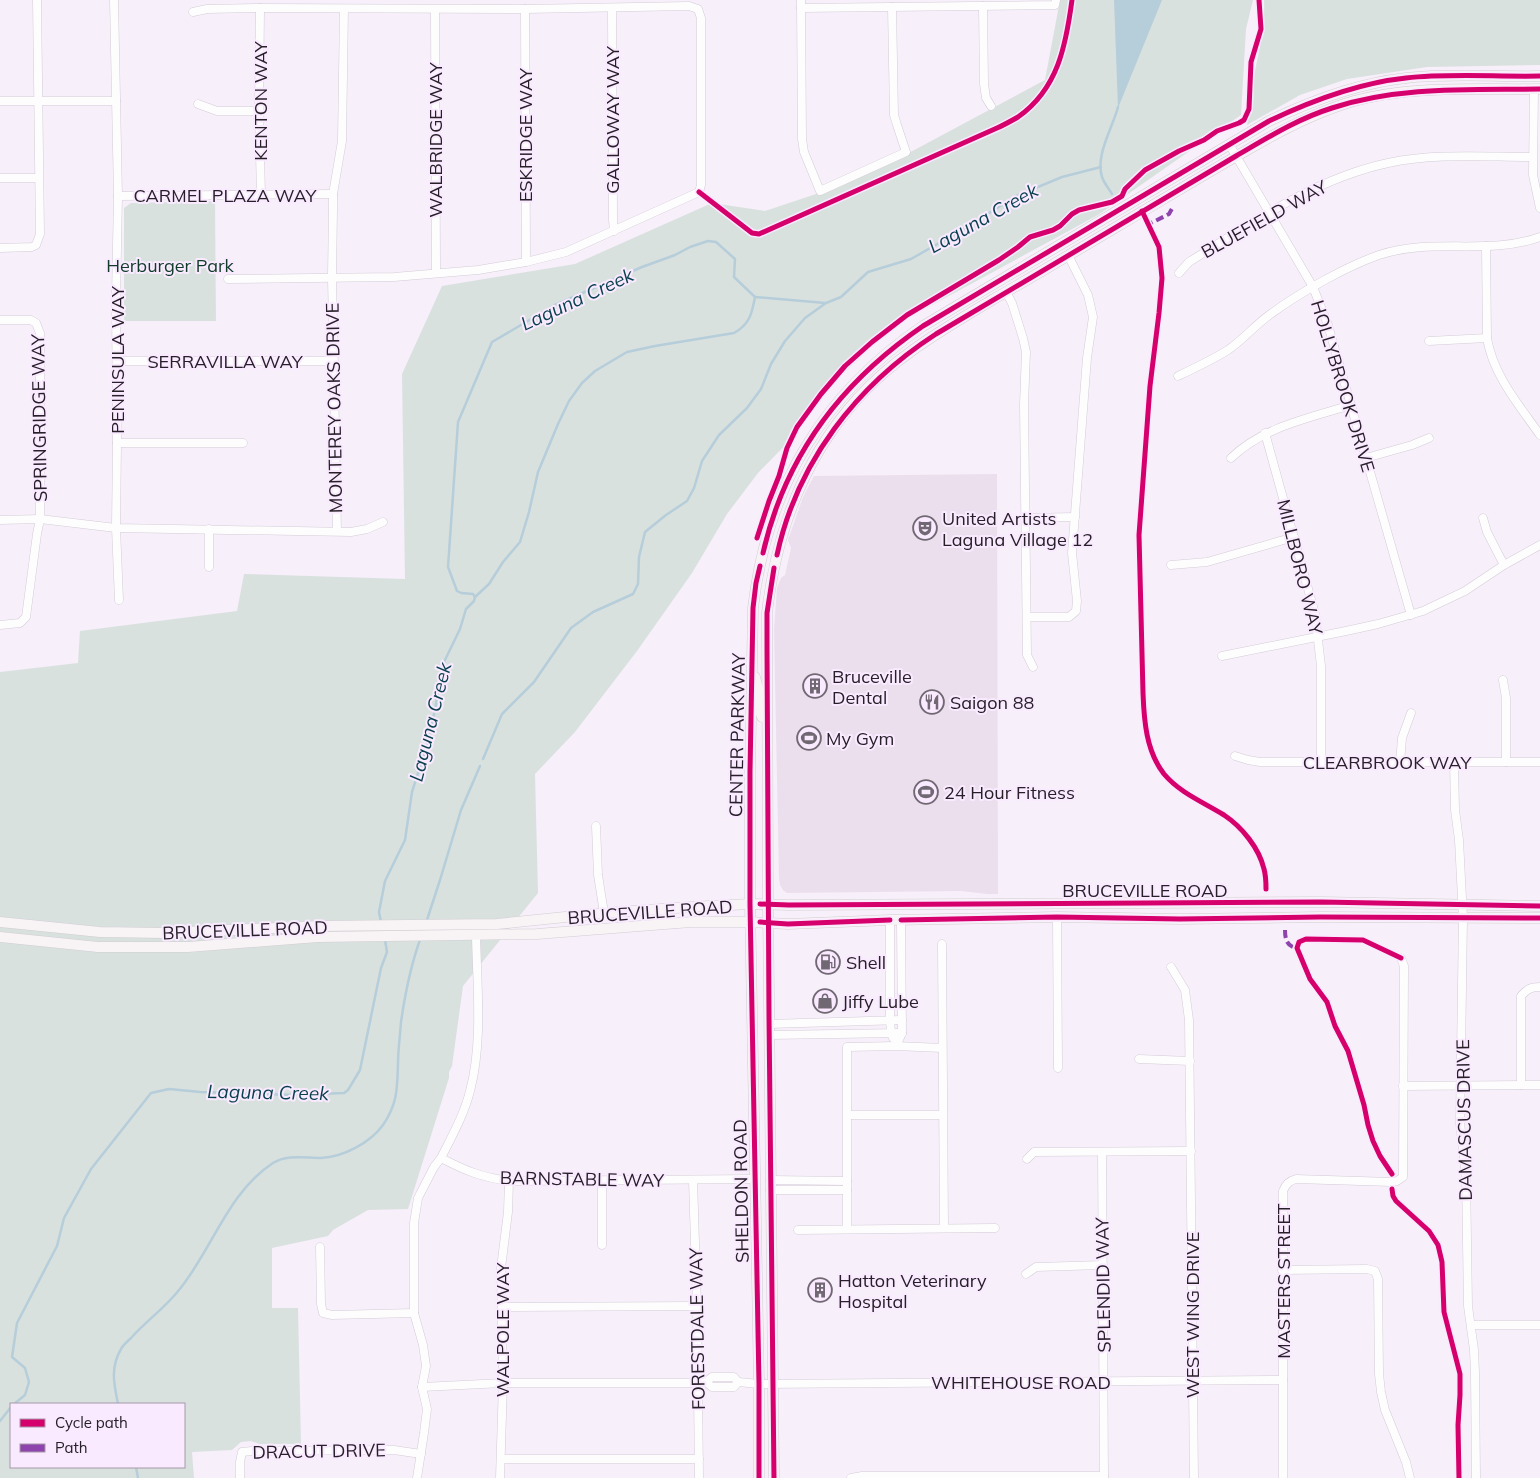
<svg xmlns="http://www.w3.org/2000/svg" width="1540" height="1478" viewBox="0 0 1540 1478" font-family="Mulish,sans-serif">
  <rect width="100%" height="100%" fill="#f7effa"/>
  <polygon fill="#ecdfed" points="997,474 998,894 987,894 961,891 787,893 783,890 780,885 779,878 774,629 777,588 781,578 785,575 791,548 788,540 803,497 814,476"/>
  <g fill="#d9e1df" fill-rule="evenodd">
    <path d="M1060 0H1253L1246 29 1241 115 1098 215 897 324 822 393 795 435 758 473 727 514 692 573 637 651 575 732 535 774 538 893 463 986 452 1066 449 1072V1078L408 1209 368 1210 333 1230 328 1236 272 1248V1308H298L301 1444H260L251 1441 241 1442 232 1450 192 1452 194 1478H0V672L78 663 80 631 237 611 244 574 405 579 402 374 442 286 575 264 712 203 765 211 819 193 905 155 1045 80ZM11 1404H184V1467H11Z"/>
    <path d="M1264 0H1540V65L1427 67 1347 79 1300 95 1247 125C1250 105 1252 85 1256 66 1261 43 1265 24 1264 0Z"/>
    <polygon points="215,201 216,321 124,321 124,208 131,203"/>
  </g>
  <polygon fill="#b6cdda" points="1114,0 1162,0 1118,108"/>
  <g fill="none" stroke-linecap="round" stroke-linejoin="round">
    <g stroke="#b6cdda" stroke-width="2.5">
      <path d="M1112 194C1109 189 1104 183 1102 177 1095 155 1113 127 1118 107"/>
      <path d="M475 597 489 584 503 562 520 542 529 512 538 472 558 424 569 401 582 383 595 371 627 352 655 346 734 333C750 324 752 313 755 297L825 303"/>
      <polyline points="483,759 502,714 534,682 571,628 593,612 633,594 638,584 639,557 645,532 666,515 687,501 694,488 702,461 719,435 747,408 761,389 771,364 785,341 805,318 826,303 841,297 868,272 911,259 962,230 1016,196 1062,177 1101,167"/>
      <polyline points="381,922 379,912 385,881 405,840 412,792 430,735 444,662 460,629 466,609 474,601 475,597 473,594 461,593 457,591 448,567 458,422 492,342 555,305 642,267 675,255 690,247 708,241 716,242 735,259 734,277 755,297"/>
      <polyline points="426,923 440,880 461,810 480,766"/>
      <polyline points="14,1404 25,1395 29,1382 25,1368 12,1357 17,1323 57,1246 64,1218 91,1169 151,1093 169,1089 200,1092 296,1095 344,1093 348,1090 360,1070 381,968 387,952 385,940"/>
      <path d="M118 1404C114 1384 110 1368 121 1349 123 1345 128 1341 131 1338 146 1321 165 1308 179 1290 212 1250 228 1192 273 1163 286 1154 306 1158 321 1158 343 1157 370 1143 383 1125 398 1103 397 1088 398 1064 398 1050 400 1036 401 1022 405 994 411 964 421 937"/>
      <polyline points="0,1421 11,1407"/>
      <polyline points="136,1467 138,1478"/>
    </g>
    <g stroke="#d3ccd6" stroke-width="9">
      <g id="minor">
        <polyline points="114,0 118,196 116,297 117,443 116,528 119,600"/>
        <polyline points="801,0 802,139 804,152 820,191 906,152 897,125 894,115 892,7"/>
        <polyline points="983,6 984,84 986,98 991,106"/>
        <polyline points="260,8 259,111 261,195"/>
        <polyline points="612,8 613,220 614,231"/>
        <polyline points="801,8 1055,5 1056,0"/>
        <polyline points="435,9 436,272"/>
        <polyline points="525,9 526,262"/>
        <polyline points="193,12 207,9 260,8 525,9 689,6 698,9 701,18 701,185 699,192 566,252 526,262 478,270 394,277 228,279"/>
        <polyline points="1534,89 1533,175 1540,208"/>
        <polyline points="0,101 116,101"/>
        <polyline points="198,104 217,111 259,111"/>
        <polyline points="1229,144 1313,287 1328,325 1411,615"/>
        <polyline points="0,178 38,178"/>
        <polyline points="118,196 333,194"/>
        <path d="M1486 246 1487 338C1493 375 1519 405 1540 435"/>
        <polyline points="0,248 32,247 36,245 40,234 37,0"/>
        <path d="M1179 273 1189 262C1252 223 1314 179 1388 163 1435 153 1485 157 1532 157"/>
        <polyline points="1006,292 1012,303 1023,338 1026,352 1024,405 1027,655 1033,667"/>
        <polyline points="0,320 31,320 36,323 40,333 40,519 37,534 26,617 20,623 0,625"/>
        <polyline points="1429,341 1487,338"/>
        <polyline points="117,361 334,361"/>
        <path d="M1178 376C1195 368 1212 360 1228 350 1244 339 1256 324 1272 313 1301 292 1345 267 1379 255 1433 237 1488 256 1540 237"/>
        <polyline points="1265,433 1315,614 1321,666 1321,762"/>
        <polyline points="117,443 243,443"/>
        <path d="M1231 458C1263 427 1309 418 1351 405"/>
        <polyline points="1366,458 1412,445 1429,438"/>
        <polyline points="1025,518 1075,517"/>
        <polyline points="1483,518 1487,532 1504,565"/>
        <polyline points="0,520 40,519 116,528 351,532 367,529 383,522"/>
        <polyline points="209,529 209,567"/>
        <polyline points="337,531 332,277 333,209 333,194 342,141 344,9"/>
        <polyline points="1171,565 1207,562 1294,537"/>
        <polyline points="1027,617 1069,617 1076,611 1077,601 1072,553 1087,358 1093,317 1088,295 1068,255"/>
        <polyline points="1222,656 1346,631 1378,624 1423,611 1465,591 1504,565 1540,545"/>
        <polyline points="1503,680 1506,698 1506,762"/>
        <polyline points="1235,756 1248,760 1260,762 1540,762"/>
        <polyline points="1454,762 1455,810 1459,840 1463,918 1460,1123 1466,1176 1468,1306 1474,1350 1475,1373 1476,1478"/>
        <polyline points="1400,763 1402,738 1411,713"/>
        <polyline points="596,826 598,875 604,913"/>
        <polyline points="1057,917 1058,1068"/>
        <polyline points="890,920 890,1020 891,1033 893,1038"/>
        <polyline points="942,944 944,1228"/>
        <polyline points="1171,967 1185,990 1189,1020 1194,1478"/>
        <polyline points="769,1024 902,1020"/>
        <polyline points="769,1035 902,1033"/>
        <polyline points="896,1046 902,1033 901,920"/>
        <polyline points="1139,1059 1190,1061"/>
        <path d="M1521 1085V996C1527 989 1531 987 1540 987"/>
        <polyline points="1403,1086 1540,1085"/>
        <polyline points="848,1115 942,1115"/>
        <polyline points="1102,1152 1104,1478"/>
        <path d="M441 1158C452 1136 464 1115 470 1091 483 1043 477 985 476 935"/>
        <polyline points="1027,1159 1034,1152 1191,1151"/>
        <polyline points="693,1180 697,1306 699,1478"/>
        <polyline points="770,1180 847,1181"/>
        <polyline points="602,1181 602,1245"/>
        <polyline points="770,1190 847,1190"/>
        <polyline points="847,1229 847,1047 896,1046 942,1048"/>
        <polyline points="798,1230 995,1228"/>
        <polyline points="320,1247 321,1304 323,1313 332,1315 414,1313"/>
        <polyline points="1282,1270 1367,1269 1375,1271 1378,1279 1379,1374 1381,1392 1385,1410 1406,1462 1410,1478"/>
        <polyline points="1026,1274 1036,1267 1103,1265"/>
        <polyline points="502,1307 697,1306"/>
        <polyline points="1471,1325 1540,1325"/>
        <polyline points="738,1382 759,1384 1283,1380"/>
        <polyline points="422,1387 503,1383 698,1383 706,1382 712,1377 734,1377 738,1382 734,1387 712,1387 706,1382"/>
        <polyline points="501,1459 699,1459"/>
        <polyline points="240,1478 240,1462 242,1452 252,1451 394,1450 421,1454"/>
        <path d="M417 1478 424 1433 427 1409 422 1387 426 1366 423 1345 414 1313V1223L418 1198 434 1167 441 1158C466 1171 481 1177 509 1181L755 1179"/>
        <polyline points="500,1478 503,1383 501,1268 508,1212 509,1181"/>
        <polyline points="851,1478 862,1476 1104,1476"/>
        <path d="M1283 1478V1191C1286 1184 1289 1181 1296 1179L1392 1182 1397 1181 1403 1177 1404 966 1401 958"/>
      </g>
    </g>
    <g stroke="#d1cdd3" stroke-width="11">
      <g id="major">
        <polyline points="755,677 759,693 759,708 762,717 767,719"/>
        <polyline points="0,922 100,932 164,933 320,926 497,924 604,913 690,907 750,904 789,905 1321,902 1540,906"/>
        <polyline points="0,937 98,947 188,947 318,937 537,934 691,922 750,922 788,924 890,920 1057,917 1180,919 1320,917 1540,918"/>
        <path d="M759 1478V1384L750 904V772L753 608C767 487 822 395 923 326L1269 121C1313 100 1358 83 1406 78 1449 73 1497 77 1540 76"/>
        <path d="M774 1478 768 905 767 613C776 532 803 459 858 398 896 356 944 329 992 300 1034 276 1076 251 1118 226 1162 200 1205 174 1249 149 1283 129 1316 112 1354 101 1414 85 1479 90 1540 89"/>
      </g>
    </g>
    <use href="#minor" stroke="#fefdfe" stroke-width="8"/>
    <use href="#major" stroke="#f8f3f5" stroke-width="10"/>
    <g stroke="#8e44ad" stroke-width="4" stroke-dasharray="8 4" stroke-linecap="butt">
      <polyline points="1149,228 1149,224 1169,214 1173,207"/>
      <path d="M1285 930C1285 939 1287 947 1297 948"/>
    </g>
    <g stroke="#faeaff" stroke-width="8">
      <g id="cycleway">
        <path d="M699 192 752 233 759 234 997 128C1004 125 1011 121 1018 117 1058 89 1066 45 1072 0"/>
        <path d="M1142 211 1159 247 1162 278 1159 313 1150 386 1139 535 1143 693C1144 720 1146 751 1164 774 1180 793 1203 802 1224 815 1242 827 1259 848 1264 869 1266 876 1266 882 1266 889"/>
        <polyline points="757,538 769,501 779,476 787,448 797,427 821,394 845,366 872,342 907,315 999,260 1018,247 1030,237 1053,230 1060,226 1072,214 1079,210 1112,202 1122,196 1125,189 1145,170 1179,151 1204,140 1217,131 1239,123 1244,120 1249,109 1251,62 1261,29 1259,0"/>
        <path d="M763 553C785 456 841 382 923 326L1269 121C1313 100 1358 83 1406 78 1449 73 1497 77 1540 76"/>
        <path d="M777 555C797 462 857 385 936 334L1236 156C1267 138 1297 119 1332 108 1399 86 1470 90 1540 89"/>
        <polyline points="774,568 767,613 767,648 769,1017 774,1478"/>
        <polyline points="760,904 789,905 1321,902 1540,906"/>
        <polyline points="901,920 1057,917 1180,919 1320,917 1540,918"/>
        <polyline points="760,922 788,924 890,920"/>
        <polyline points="1392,1174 1380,1156 1373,1141 1368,1125 1364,1105 1348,1051 1335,1026 1327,1002 1310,979 1297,948 1299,942 1306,939 1363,940 1401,958"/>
        <polyline points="1392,1189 1393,1196 1396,1201 1429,1231 1438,1245 1442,1262 1444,1312 1460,1374 1460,1395 1458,1425 1459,1478"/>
        <polyline points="759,1478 759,1384 750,904 750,772 753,608 756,583 760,566"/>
      </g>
    </g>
    <use href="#cycleway" stroke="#d6006c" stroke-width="5"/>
  </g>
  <defs>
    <g id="theatre-ring" transform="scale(1.25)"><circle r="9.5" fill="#faeaff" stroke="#706872" stroke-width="1.5"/><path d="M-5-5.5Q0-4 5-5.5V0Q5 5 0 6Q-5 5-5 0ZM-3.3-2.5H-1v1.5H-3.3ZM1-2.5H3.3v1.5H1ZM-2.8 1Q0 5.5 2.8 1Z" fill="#706872"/></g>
    <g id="building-ring" transform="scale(1.25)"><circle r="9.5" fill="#faeaff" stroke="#706872" stroke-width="1.5"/><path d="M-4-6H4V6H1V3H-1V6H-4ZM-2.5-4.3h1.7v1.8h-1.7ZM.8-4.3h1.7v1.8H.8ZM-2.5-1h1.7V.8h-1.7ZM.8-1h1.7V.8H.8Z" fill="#706872"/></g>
    <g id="restaurant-ring" transform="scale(1.25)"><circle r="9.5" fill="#faeaff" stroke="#706872" stroke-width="1.5"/><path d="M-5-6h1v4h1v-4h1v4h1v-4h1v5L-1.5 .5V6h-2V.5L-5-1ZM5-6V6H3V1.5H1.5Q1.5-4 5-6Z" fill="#706872"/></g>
    <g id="stadium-ring" transform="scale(1.25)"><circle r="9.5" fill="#faeaff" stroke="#706872" stroke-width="1.5"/><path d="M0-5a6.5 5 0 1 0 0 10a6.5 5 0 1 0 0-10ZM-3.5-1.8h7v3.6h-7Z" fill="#706872"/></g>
    <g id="fuel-ring" transform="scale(1.25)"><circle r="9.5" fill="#faeaff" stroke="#706872" stroke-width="1.5"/><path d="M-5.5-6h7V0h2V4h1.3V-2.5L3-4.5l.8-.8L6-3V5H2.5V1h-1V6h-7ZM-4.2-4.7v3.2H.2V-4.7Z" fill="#706872"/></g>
    <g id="shop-ring" transform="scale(1.25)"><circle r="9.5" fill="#faeaff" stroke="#706872" stroke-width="1.5"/><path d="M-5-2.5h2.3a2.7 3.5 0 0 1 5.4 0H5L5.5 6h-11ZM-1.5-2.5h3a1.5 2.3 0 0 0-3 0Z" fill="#706872"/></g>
  </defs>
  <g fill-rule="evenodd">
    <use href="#theatre-ring" x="925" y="528"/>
    <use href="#building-ring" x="815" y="686"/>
    <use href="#restaurant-ring" x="932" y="702"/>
    <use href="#stadium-ring" x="809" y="738"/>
    <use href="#stadium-ring" x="926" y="792"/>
    <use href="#fuel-ring" x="828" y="962"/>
    <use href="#shop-ring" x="825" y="1001"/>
    <use href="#building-ring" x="820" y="1290"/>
  </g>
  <g text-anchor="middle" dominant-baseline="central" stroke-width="4" stroke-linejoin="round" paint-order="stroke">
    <g font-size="18" fill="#272029" stroke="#faeaff">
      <text transform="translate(260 101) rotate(-90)">KENTON WAY</text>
      <text transform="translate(612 120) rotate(-90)">GALLOWAY WAY</text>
      <text transform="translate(525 135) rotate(-90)">ESKRIDGE WAY</text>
      <text transform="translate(435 140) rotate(-90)">WALBRIDGE WAY</text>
      <text x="225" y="195">CARMEL PLAZA WAY</text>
      <text transform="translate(1264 219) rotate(-29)">BLUEFIELD WAY</text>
      <text transform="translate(117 360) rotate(-90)">PENINSULA WAY</text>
      <text x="225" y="361">SERRAVILLA WAY</text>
      <text transform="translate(1343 386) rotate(73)">HOLLYBROOK DRIVE</text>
      <text transform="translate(334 408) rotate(-91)">MONTEREY OAKS DRIVE</text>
      <text transform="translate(39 418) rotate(-91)">SPRINGRIDGE WAY</text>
      <text transform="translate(1300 567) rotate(76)">MILLBORO WAY</text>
      <text transform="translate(737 735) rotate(-89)">CENTER PARKWAY</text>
      <text x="1387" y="762">CLEARBROOK WAY</text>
      <text x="1145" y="890">BRUCEVILLE ROAD</text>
      <text transform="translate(650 912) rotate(-4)">BRUCEVILLE ROAD</text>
      <text transform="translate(245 930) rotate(-2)">BRUCEVILLE ROAD</text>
      <text transform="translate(1464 1120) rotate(-91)">DAMASCUS DRIVE</text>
      <text transform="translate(582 1179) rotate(1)">BARNSTABLE WAY</text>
      <text transform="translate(741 1191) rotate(-91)">SHELDON ROAD</text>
      <text transform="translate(1283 1281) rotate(-90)">MASTERS STREET</text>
      <text transform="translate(1103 1285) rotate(-91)">SPLENDID WAY</text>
      <text transform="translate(1192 1315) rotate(-90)">WEST WING DRIVE</text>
      <text transform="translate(697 1329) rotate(-91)">FORESTDALE WAY</text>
      <text transform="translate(502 1330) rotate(-90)">WALPOLE WAY</text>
      <text x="1021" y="1382">WHITEHOUSE ROAD</text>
      <text transform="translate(319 1451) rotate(-1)">DRACUT DRIVE</text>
    </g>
    <g font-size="18" fill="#0f3b27" stroke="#faeaff">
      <text x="170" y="265">Herburger Park</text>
    </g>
    <g font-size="18" fill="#272029" stroke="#faeaff" text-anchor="start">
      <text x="942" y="518">United Artists<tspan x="942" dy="21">Laguna Village 12</tspan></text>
      <text x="832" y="676">Bruceville<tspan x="832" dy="21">Dental</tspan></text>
      <text x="950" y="702">Saigon 88</text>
      <text x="826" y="738">My Gym</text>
      <text x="944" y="792">24 Hour Fitness</text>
      <text x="846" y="962">Shell</text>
      <text x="842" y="1001">Jiffy Lube</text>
      <text x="838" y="1280">Hatton Veterinary<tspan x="838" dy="21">Hospital</tspan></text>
    </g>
    <g font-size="19" font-style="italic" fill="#073f4e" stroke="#faeaff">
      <text transform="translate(983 218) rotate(-29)">Laguna Creek</text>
      <text transform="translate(577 299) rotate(-25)">Laguna Creek</text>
      <text transform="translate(430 722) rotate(-76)">Laguna Creek</text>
      <text transform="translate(268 1092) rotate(1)">Laguna Creek</text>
    </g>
  </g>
  <rect x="10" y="1403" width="175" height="65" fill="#faeaff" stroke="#a699a9"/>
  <rect x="20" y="1419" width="25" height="8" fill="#d6006c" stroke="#a699a9"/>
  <text x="55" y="1428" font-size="15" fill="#272029">Cycle path</text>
  <rect x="20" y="1444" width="25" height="8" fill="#8e44ad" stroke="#a699a9"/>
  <text x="55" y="1453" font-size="15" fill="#272029">Path</text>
</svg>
